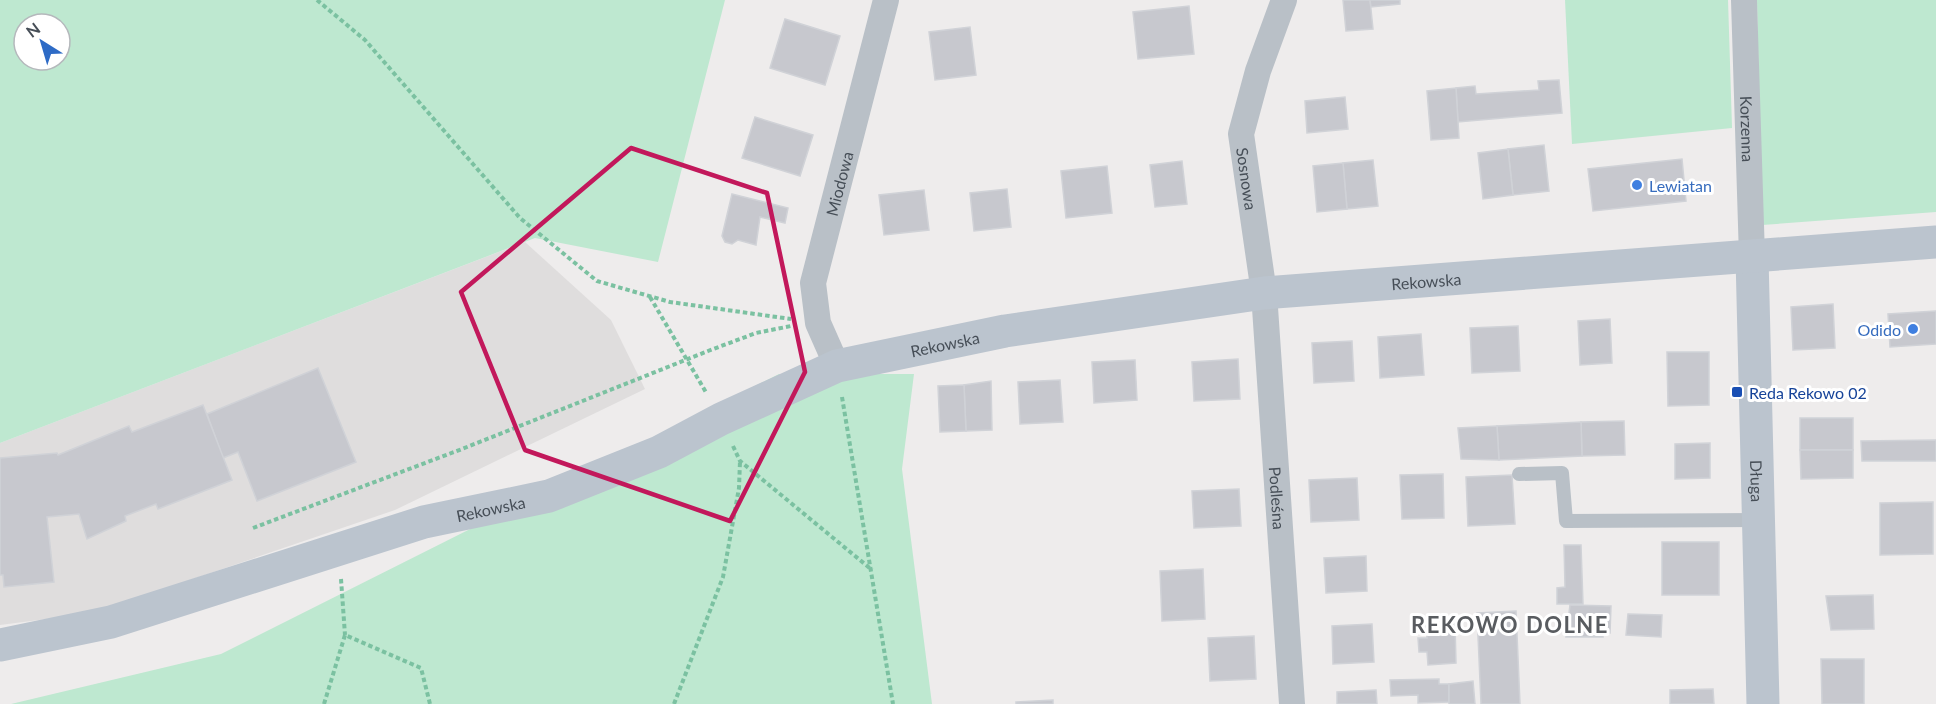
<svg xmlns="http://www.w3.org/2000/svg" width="1936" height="704" viewBox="0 0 1936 704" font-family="Lato,sans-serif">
  <rect width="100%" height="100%" fill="#eeecec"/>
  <polygon fill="#dfdddd" points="525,242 611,320 645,389 395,510 93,613 0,625 0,443"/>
  <g fill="#bee8d0" fill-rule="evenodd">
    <path d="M0 0H725L658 262 535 238 0 443ZM24 24H60V60H24Z"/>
    <polygon points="1565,0 1728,0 1732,128 1572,144"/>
    <polygon points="1757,0 1936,0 1936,212 1762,225"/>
    <polygon points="779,374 914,374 902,469 932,704 11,704 221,654"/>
  </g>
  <g fill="#c7c8ce" stroke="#d0d2d7" stroke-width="1.5">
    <polygon points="1343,0 1370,0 1373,29 1346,31"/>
    <polygon points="1370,0 1400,0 1400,4 1371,7"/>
    <polygon points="1189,6 1194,54 1138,59 1133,12"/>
    <polygon points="785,19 840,36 825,85 770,68"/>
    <polygon points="970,27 976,75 935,80 929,32"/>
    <polygon points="1559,80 1562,113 1458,122 1456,88 1475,86 1476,94 1539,90 1538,81"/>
    <polygon points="1456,88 1459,138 1431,140 1427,91"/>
    <polygon points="1345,97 1348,129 1307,133 1305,101"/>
    <polygon points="755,117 813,135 800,176 742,158"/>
    <polygon points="1544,145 1549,191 1513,195 1508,149"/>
    <polygon points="1508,149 1513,195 1483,199 1478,153"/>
    <polygon points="1682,159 1686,201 1593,211 1588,169"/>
    <polygon points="1373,160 1378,206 1347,209 1343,163"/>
    <polygon points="1182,161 1187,204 1155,207 1150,165"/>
    <polygon points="1343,163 1347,209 1317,212 1313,166"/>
    <polygon points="1107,166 1112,213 1066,218 1061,171"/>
    <polygon points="1007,189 1011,227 974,231 970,193"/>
    <polygon points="924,190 929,230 884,235 879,195"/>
    <polygon points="732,194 788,208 785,223 760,217 756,245 738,240 732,244 725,242 722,236"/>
    <polygon points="1833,304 1835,348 1793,350 1791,307"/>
    <polygon points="1936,311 1936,344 1890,347 1888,314"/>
    <polygon points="1610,319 1612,363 1580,365 1578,321"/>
    <polygon points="1518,326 1520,371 1472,373 1470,328"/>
    <polygon points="1421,334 1424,375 1380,378 1378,337"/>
    <polygon points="1352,341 1354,381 1314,383 1312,343"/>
    <polygon points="1667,352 1709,352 1709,405 1668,406"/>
    <polygon points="1238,359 1240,399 1194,401 1192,362"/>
    <polygon points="1135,360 1137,400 1094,403 1092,362"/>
    <polygon points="318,368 356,462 257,501 238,452 223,458 207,414"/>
    <polygon points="1060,380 1063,422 1020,424 1018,382"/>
    <polygon points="991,381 992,430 966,431 964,385"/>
    <polygon points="964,385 966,431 940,432 938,386"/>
    <polygon points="203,405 232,480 158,509 156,504 125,516 126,521 87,539 79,514 47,517 54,582 4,587 3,575 0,575 0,458 57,453 58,455 129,426 132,432"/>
    <rect x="1800" y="418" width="53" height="32"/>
    <polygon points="1624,421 1625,455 1582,456 1581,422"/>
    <polygon points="1581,422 1582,456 1499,460 1497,426"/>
    <polygon points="1497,426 1499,460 1461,459 1458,428"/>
    <polygon points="1936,440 1936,461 1862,461 1861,441"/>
    <polygon points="1710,443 1710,478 1675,479 1675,444"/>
    <polygon points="1800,450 1853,450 1853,478 1801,479"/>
    <polygon points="1443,474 1444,518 1402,519 1400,475"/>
    <polygon points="1512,475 1515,524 1468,526 1466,477"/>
    <polygon points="1357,478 1359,520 1311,522 1309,480"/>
    <polygon points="1239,489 1241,526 1194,528 1192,491"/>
    <polygon points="1933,502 1933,554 1880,555 1880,503"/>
    <rect x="1662" y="542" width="57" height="53"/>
    <polygon points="1564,545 1581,545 1583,604 1557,604 1557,588 1565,587"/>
    <polygon points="1366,556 1367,591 1326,593 1324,558"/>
    <polygon points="1203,569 1205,619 1162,621 1160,571"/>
    <polygon points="1873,595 1874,629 1831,630 1826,596"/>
    <polygon points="1570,605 1611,606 1610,633 1603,633 1603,637 1566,637"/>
    <polygon points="1516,611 1520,704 1481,704 1477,613"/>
    <polygon points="1628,614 1662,615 1661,637 1626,635"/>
    <polygon points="1372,624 1374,662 1333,664 1332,626"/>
    <polygon points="1455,624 1456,663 1428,665 1427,652 1419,652 1418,638 1427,638 1426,625"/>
    <polygon points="1254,636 1256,679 1210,681 1208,638"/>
    <polygon points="1821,659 1864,659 1864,704 1822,704"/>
    <polygon points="1439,679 1439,684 1449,684 1449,702 1418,703 1418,695 1391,696 1390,680"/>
    <polygon points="1473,681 1475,704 1449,704 1449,684"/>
    <polygon points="1713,689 1714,704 1670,704 1670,690"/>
    <polygon points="1376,690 1377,704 1337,704 1337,692"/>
    <polygon points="1053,700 1053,704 1016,704 1016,702"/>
  </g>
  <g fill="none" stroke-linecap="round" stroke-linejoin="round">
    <g stroke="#7bc1a1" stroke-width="4" stroke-dasharray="4.5 3" stroke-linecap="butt">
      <polyline points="317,0 365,40 520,218 597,281 670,302 791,319"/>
      <polyline points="650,297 707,394"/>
      <polyline points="842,397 893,704"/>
      <polyline points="733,446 740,461 872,570"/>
      <polyline points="253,528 462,449 708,351 756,333 791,326"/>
      <polyline points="341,579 345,635"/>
      <polyline points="324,704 345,635 421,668 430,704"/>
      <polyline points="674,704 723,577 739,488 740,461"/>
    </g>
    <polyline stroke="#b9c0c7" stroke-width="14" points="1519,474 1562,473 1566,521 1759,520"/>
    <g stroke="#b9c0c7" stroke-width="26">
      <path id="s1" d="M1284 0 1258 71 1241 134 1264 293 1292 704"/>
      <path id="s2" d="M1744 0 1752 257"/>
      <path id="s3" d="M837 366 818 323 813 283 886 0"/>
    </g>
    <g stroke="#bbc4ce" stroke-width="33">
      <path id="s4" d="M1752 257 1763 704"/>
      <path id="s5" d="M0 645 111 622 424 522 549 496 659 452 721 419 837 366 1005 331 1264 293 1936 242"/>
    </g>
  </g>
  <path fill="none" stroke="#c2185b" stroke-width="4.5" stroke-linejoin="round" d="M631 148 767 193 805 372 730 521 525 450 461 292Z"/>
  <g fill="#3f7fe0" stroke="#fff" stroke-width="2">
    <circle cx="1637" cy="185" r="6"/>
    <circle cx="1913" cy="329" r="6"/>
  </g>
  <rect fill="#1a4fb4" stroke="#fff" stroke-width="2" x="1731" y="386" width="12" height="12" rx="3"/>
  <g text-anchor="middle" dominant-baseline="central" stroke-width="6" stroke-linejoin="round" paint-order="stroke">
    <g font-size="16" fill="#464e57" stroke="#fff">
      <text stroke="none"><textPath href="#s2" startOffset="129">Korzenna</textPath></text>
      <text stroke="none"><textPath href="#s1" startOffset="186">Sosnowa</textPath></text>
      <text stroke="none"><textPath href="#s3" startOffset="190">Miodowa</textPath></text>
      <text stroke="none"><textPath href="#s5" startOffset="1482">Rekowska</textPath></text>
      <text stroke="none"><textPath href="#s5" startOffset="996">Rekowska</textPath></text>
      <text stroke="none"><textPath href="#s4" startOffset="224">Długa</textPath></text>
      <text stroke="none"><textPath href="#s1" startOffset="507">Podleśna</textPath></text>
      <text stroke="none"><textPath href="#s5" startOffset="510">Rekowska</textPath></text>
    </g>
    <g font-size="16" fill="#366cbe" stroke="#fff" text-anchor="start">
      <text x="1649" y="185">Lewiatan</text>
      <text x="1901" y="329" text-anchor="end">Odido</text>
    </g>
    <g font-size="16" fill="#164399" stroke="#fff" text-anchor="start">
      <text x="1749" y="392">Reda Rekowo 02</text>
    </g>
    <g font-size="22" font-weight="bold" letter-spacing="1.5" fill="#595c60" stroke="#fff">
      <text x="1510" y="624">REKOWO DOLNE</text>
    </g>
  </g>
  <g transform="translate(42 42) rotate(323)"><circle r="28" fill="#ffffff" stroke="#b5b8bc" stroke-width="1.5"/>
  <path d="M0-4.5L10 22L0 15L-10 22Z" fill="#2e6bc6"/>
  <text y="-9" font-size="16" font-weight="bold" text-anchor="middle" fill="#464e57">N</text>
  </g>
</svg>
